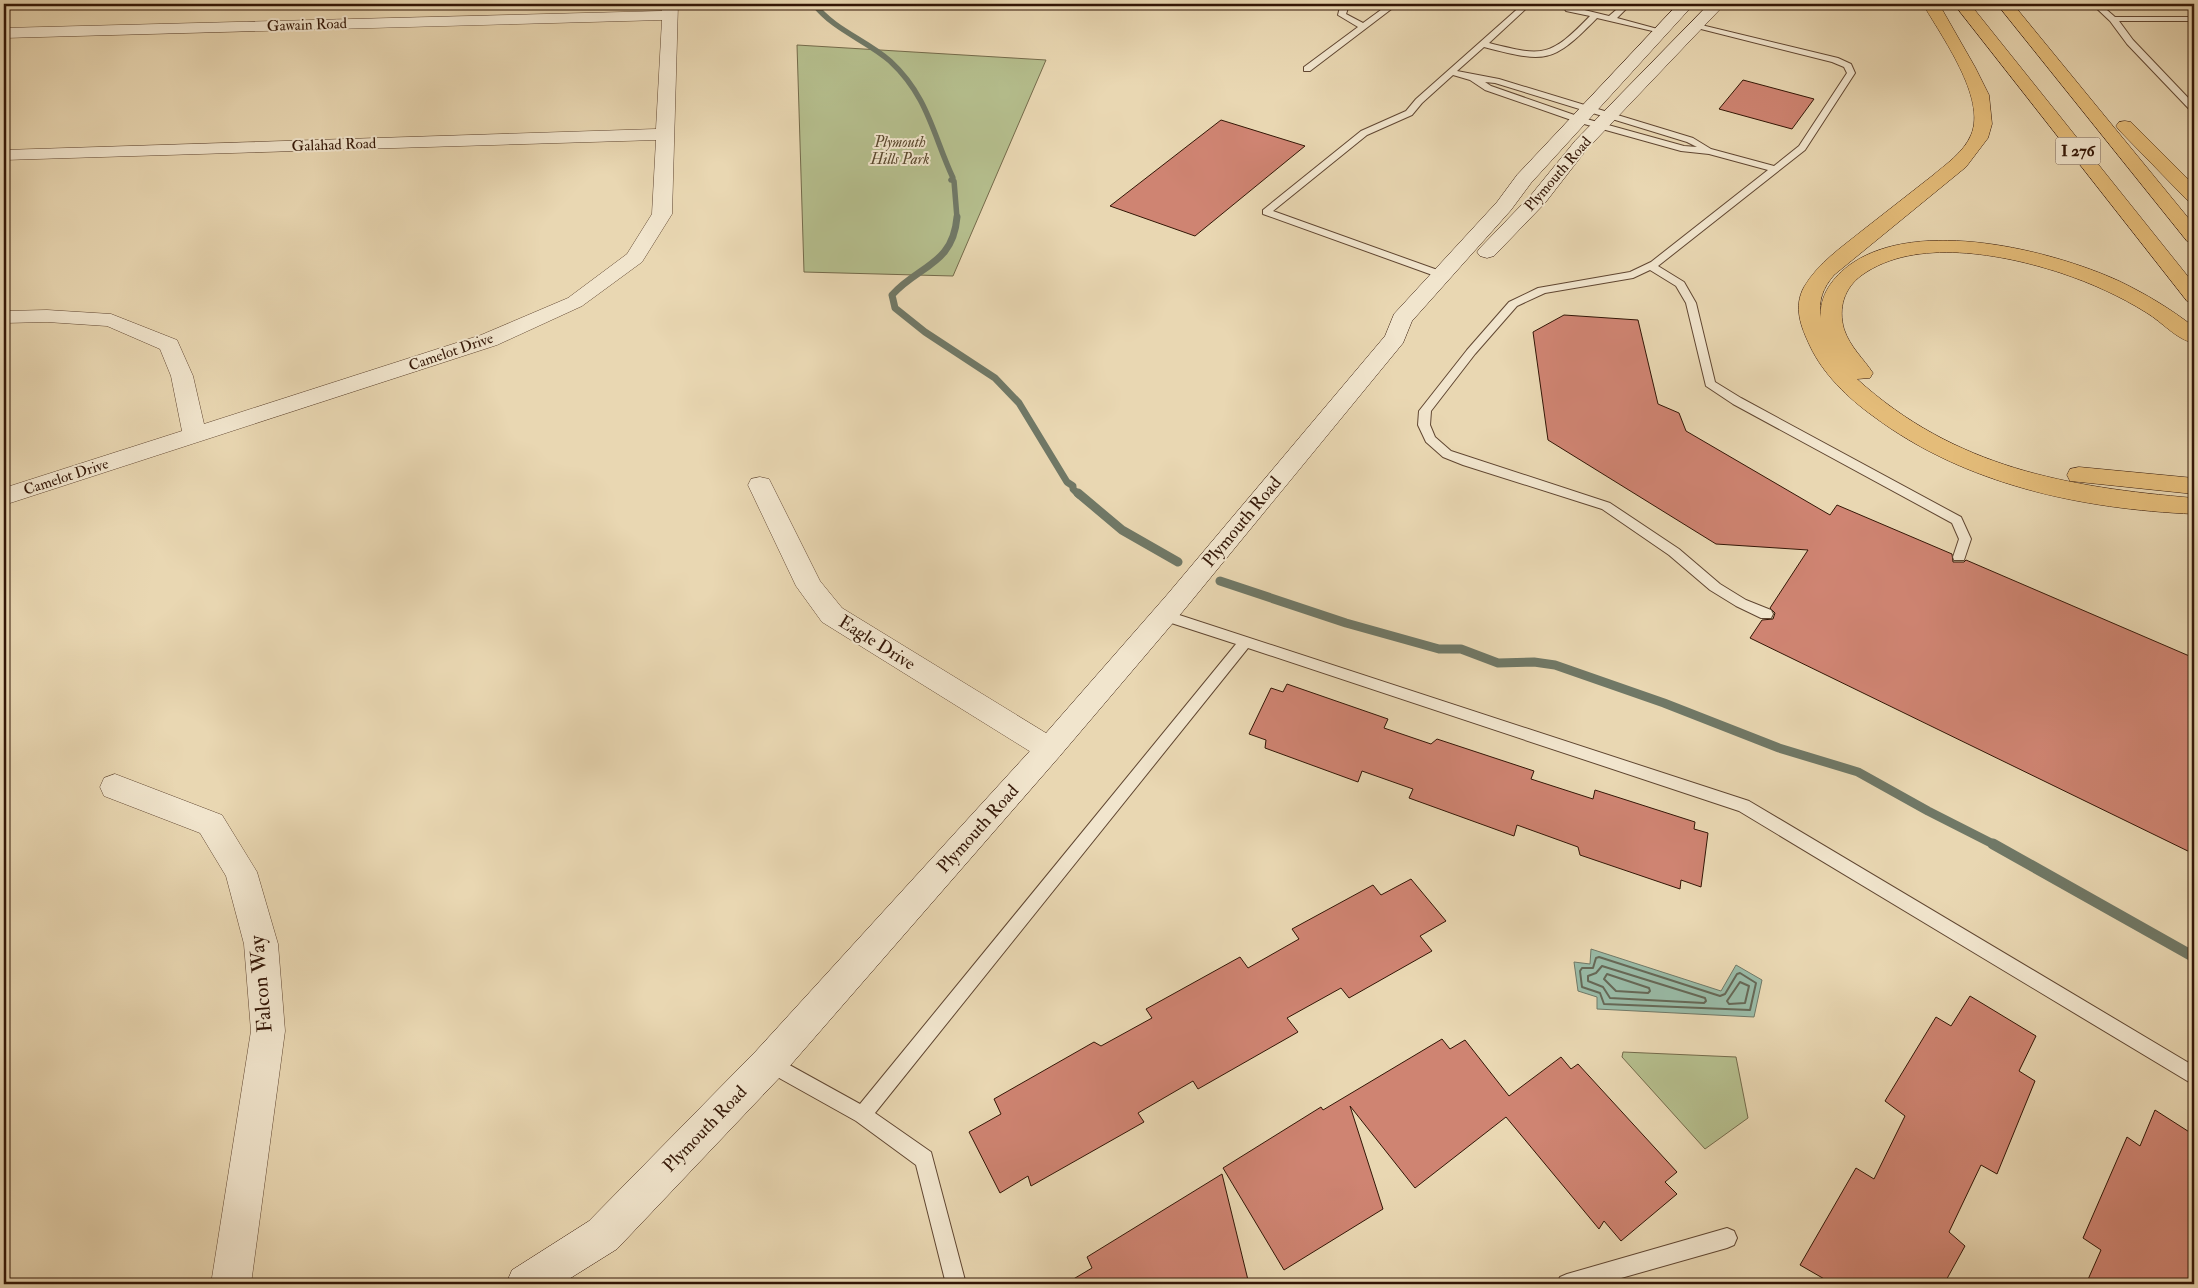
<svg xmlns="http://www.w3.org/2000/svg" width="2198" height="1288" viewBox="0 0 2198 1288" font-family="'IM FELL Double Pica',serif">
  <rect width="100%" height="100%" fill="#e9d7b2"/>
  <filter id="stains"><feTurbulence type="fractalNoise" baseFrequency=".004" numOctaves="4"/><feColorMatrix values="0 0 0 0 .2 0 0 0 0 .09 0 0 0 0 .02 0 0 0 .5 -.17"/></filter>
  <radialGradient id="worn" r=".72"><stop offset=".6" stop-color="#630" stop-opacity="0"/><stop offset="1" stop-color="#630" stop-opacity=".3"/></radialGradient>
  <g fill="#b5be8d" stroke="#746a4a">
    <polygon points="797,45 1046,60 953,276 804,272"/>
    <polygon points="1623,1052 1736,1057 1748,1118 1705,1149 1622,1057"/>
  </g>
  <polygon fill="#99baa6" stroke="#707866" points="1591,949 1721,991 1736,965 1762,980 1754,1017 1597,1009 1597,997 1578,991 1574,962 1590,964"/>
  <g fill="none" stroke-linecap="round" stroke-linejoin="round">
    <g stroke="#666856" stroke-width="2">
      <polygon points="1599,957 1720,996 1725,994 1737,974 1740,973 1756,983 1750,1010 1604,1004 1600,993 1582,987 1580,971 1582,968 1593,968 1596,958"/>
      <polygon points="1602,966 1705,998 1706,1001 1704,1003 1610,998 1603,987 1588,981 1588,976 1596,973"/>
      <polygon points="1607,974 1649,988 1650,991 1648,993 1616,991 1604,979"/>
      <polygon points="1740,982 1749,986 1745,1003 1729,1004 1727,1001"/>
    </g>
    <path stroke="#707866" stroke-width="5.5" d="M814 4C834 30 866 40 890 61 928 96 933 135 953 178L951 180 954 181 957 218"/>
    <path stroke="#707866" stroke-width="7" d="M957 217C953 265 919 265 892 295L895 308 925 332 995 378 1019 403 1067 482 1073 486V489L1079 495"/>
    <g stroke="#707866" stroke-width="9">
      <polyline points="1078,493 1122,530 1178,562"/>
      <polyline points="1220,581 1346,623 1439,649 1461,649 1498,663 1534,662 1555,665 1664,703 1779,748 1858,772 1928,811 1995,845"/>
    </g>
    <polyline stroke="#707866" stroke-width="11" points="1993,844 2194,957"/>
  </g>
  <g fill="#cf8472" stroke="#331606">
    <polygon points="1743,80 1814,99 1792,129 1719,109"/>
    <polygon points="1221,120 1305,146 1195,236 1110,206"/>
    <polygon points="1564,315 1638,320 1658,404 1679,413 1686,431 1830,515 1837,505 1952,554 1953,562 1964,562 1966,560 2194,658 2194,854 1750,638 1762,620 1773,619 1775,613 1770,608 1808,550 1716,544 1548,440 1533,332"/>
    <polygon points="1287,684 1388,719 1384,728 1431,744 1437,739 1534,771 1531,779 1593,799 1595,790 1695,822 1694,829 1708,833 1701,887 1681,880 1680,889 1580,855 1578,847 1517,825 1514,836 1409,798 1413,789 1362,771 1358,782 1265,748 1266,740 1249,734 1271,688 1283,692"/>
    <polygon points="1411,879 1446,921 1420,936 1432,951 1349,998 1341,988 1287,1018 1298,1032 1198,1089 1193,1081 1138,1113 1144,1122 1031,1186 1028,1176 1000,1193 969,1132 1001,1114 994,1099 1094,1042 1101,1046 1152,1018 1146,1009 1240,957 1248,968 1299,939 1292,929 1373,885 1381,895"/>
    <polygon points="1970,996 2036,1036 2019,1071 2035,1081 1997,1174 1981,1165 1949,1232 1965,1246 1944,1284 1833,1284 1800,1265 1856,1168 1874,1179 1905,1116 1885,1101 1936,1017 1951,1026"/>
    <polygon points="1442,1039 1450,1049 1465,1040 1509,1096 1561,1057 1571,1069 1578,1064 1677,1172 1665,1182 1677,1194 1621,1241 1604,1221 1599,1229 1506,1117 1415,1188 1350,1106 1383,1209 1284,1270 1223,1168 1321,1107 1323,1110"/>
    <polygon points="2155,1110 2194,1135 2194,1284 2086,1284 2101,1250 2083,1238 2127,1137 2140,1146"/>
    <polygon points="1222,1174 1249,1284 1065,1284 1092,1268 1087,1257"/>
  </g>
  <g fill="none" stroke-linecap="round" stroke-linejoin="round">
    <g stroke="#604631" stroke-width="2">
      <g id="service">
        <polygon points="1343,4 1352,4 1348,8 1346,14 1363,23 1389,4 1398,4 1310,71 1304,71 1304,67 1358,27 1338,15 1340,7"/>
        <path d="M1523 4H1531L1489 43C1544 57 1550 57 1590 16L1566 11 1562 4H1570L1572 7 1609 16 1623 4H1631L1617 18 1665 31 1661 33 1597 18C1552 64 1546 63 1484 47L1457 71 1499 79 1693 138 1711 149 1774 166 1799 146 1847 73 1844 67 1832 62 1693 27V23L1838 58 1851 64 1855 73 1805 150 1658 266 1684 282 1696 303 1715 382 1741 398 1961 517 1971 539 1964 560H1954L1953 557 1959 539 1952 523 1733 404 1706 386 1686 303 1676 286 1650 270 1633 278 1545 293 1517 306 1475 354 1431 411 1430 425 1435 437 1451 451 1610 503 1679 549 1720 584 1746 600 1771 610 1773 614 1771 618H1761L1736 606 1710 590 1669 555 1602 509 1463 465 1443 457 1426 442 1418 425 1419 411 1467 350 1509 302 1538 288 1630 272 1651 262 1768 170 1709 154 1681 151 1577 122 1485 90 1470 80 1453 75 1422 103 1412 115 1367 135 1273 211 1446 273V277H1438L1263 214V210L1361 131 1406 111 1416 99ZM1485 82 1495 83 1687 142 1697 147 1684 146 1583 118 1491 86Z"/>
        <polygon points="2092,4 2100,4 2115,17 2194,17 2194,21 2119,21 2133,40 2194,104 2194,112 2191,111 2127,44 2110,21"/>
        <polygon points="1164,610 1749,801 2194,1066 2194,1085 1739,811 1248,648 875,1113 931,1152 966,1284 946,1284 916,1165 856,1121 763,1069 760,1063 763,1057 769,1054 775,1057 860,1104 1236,644 1159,619 1157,615 1159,611"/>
        <polygon points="1727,1228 1734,1231 1737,1238 1734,1245 1727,1248 1600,1284 1557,1284 1560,1277 1567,1274"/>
      </g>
    </g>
    <g stroke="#604631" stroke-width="1">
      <g id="minor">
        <polygon points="662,4 678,4 672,214 642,262 582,306 497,345 4,505 4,488 182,431 171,376 160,349 107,326 47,322 4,323 4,311 47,310 111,314 177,340 193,376 204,424 481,335 568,298 627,254 652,214 656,140 4,160 4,150 656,129 662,20 4,38 4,28 662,11"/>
        <polygon points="760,477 769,479 820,581 842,608 1059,741 1064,749 1059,757 1049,761 1039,757 822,622 796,586 748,485 751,479"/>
        <polygon points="115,774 222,815 257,872 278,944 285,1031 251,1284 211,1284 251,1031 244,944 226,876 200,833 104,796 100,787 104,778"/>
      </g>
    </g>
    <g stroke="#331606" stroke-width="1">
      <g id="secondary">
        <polygon points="1678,4 1694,4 1531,183 1511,210 1412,321 1403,343 1184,610 1059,757 782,1075 617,1249 561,1284 506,1284 512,1270 589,1221 756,1051 1039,741 1166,596 1385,336 1394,314 1497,202 1517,175"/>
        <polygon points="1709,4 1725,4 1587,149 1545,203 1494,256 1487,258 1480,256 1477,252 1480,248 1531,195 1575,141"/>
      </g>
    </g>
    <g stroke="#331606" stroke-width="1">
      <g id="motorway">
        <path d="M1923 4H1939L1975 67 1989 95 1992 124 1988 138 1966 167 1834 275C1823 288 1818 300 1821 318 1819 295 1833 277 1851 264 1918 217 2051 250 2119 281 2146 294 2171 309 2194 327V343C2177 340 2162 322 2147 313 2120 296 2091 283 2061 273 2003 254 1915 237 1862 275 1844 288 1838 308 1844 329 1850 347 1863 358 1873 373L1870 378 1857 379C1955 468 2067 487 2194 498V514C2082 509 1965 485 1873 416 1848 398 1823 374 1810 346 1801 327 1793 307 1804 287 1818 263 1842 247 1863 230 1886 212 1909 194 1932 176 1945 165 1964 152 1971 135 1987 98 1941 36 1923 4Z"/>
        <polygon points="1954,4 1970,4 2194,284 2194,303 2187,301"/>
        <polygon points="1997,4 2013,4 2194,225 2194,243 2187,241"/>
        <polygon points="2125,121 2131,122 2194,185 2194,202 2187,200 2119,130 2116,126 2119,122"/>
        <polygon points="2079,467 2194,478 2194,494 2070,481 2067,475 2070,469"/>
      </g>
    </g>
    <use href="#service" fill="#f1e5cd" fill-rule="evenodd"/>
    <use href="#minor" fill="#f1e5cd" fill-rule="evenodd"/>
    <use href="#secondary" fill="#f1e5cd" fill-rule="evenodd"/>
    <use href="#motorway" fill="#e4bc79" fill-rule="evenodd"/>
  </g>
  <g text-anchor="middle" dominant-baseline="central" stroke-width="4" stroke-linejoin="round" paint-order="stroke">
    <g font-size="15" fill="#331606" stroke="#f1e5cd">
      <text transform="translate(307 25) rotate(-2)">Gawain Road</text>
      <text transform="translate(334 145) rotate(-2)">Galahad Road</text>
      <text transform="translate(1558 174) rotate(-49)">Plymouth Road</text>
      <text transform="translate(451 352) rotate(-19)">Camelot Drive</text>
      <text transform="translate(66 477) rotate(-18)">Camelot Drive</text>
    </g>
    <g font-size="15" font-style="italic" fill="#5a482e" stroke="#f1e5cd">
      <text x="900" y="142">Plymouth<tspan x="900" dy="17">Hills Park</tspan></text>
    </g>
    <rect fill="#f1e5cd" stroke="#6c5442" stroke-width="1" x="2055.5" y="137.5" width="45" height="27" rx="4"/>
    <g font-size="16" font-weight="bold" fill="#331606">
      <text x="2078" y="151">I 276</text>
    </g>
    <g font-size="18" fill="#331606" stroke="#f1e5cd">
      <text transform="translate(1242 522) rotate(-50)">Plymouth Road</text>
      <text transform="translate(877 643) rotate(32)">Eagle Drive</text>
      <text transform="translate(978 829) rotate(-48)">Plymouth Road</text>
      <text transform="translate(705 1129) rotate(-46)">Plymouth Road</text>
    </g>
    <g font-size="21" fill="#331606" stroke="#f1e5cd">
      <text transform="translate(261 984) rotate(-95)">Falcon Way</text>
    </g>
  </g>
  <rect width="2198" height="1288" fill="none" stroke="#e9d7b2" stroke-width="20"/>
  <rect x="5" y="5" width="2188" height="1278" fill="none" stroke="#331606" stroke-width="2.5"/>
  <rect x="10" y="10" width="2178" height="1268" fill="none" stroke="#331606"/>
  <rect width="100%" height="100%" filter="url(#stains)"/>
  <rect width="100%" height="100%" fill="url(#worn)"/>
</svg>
